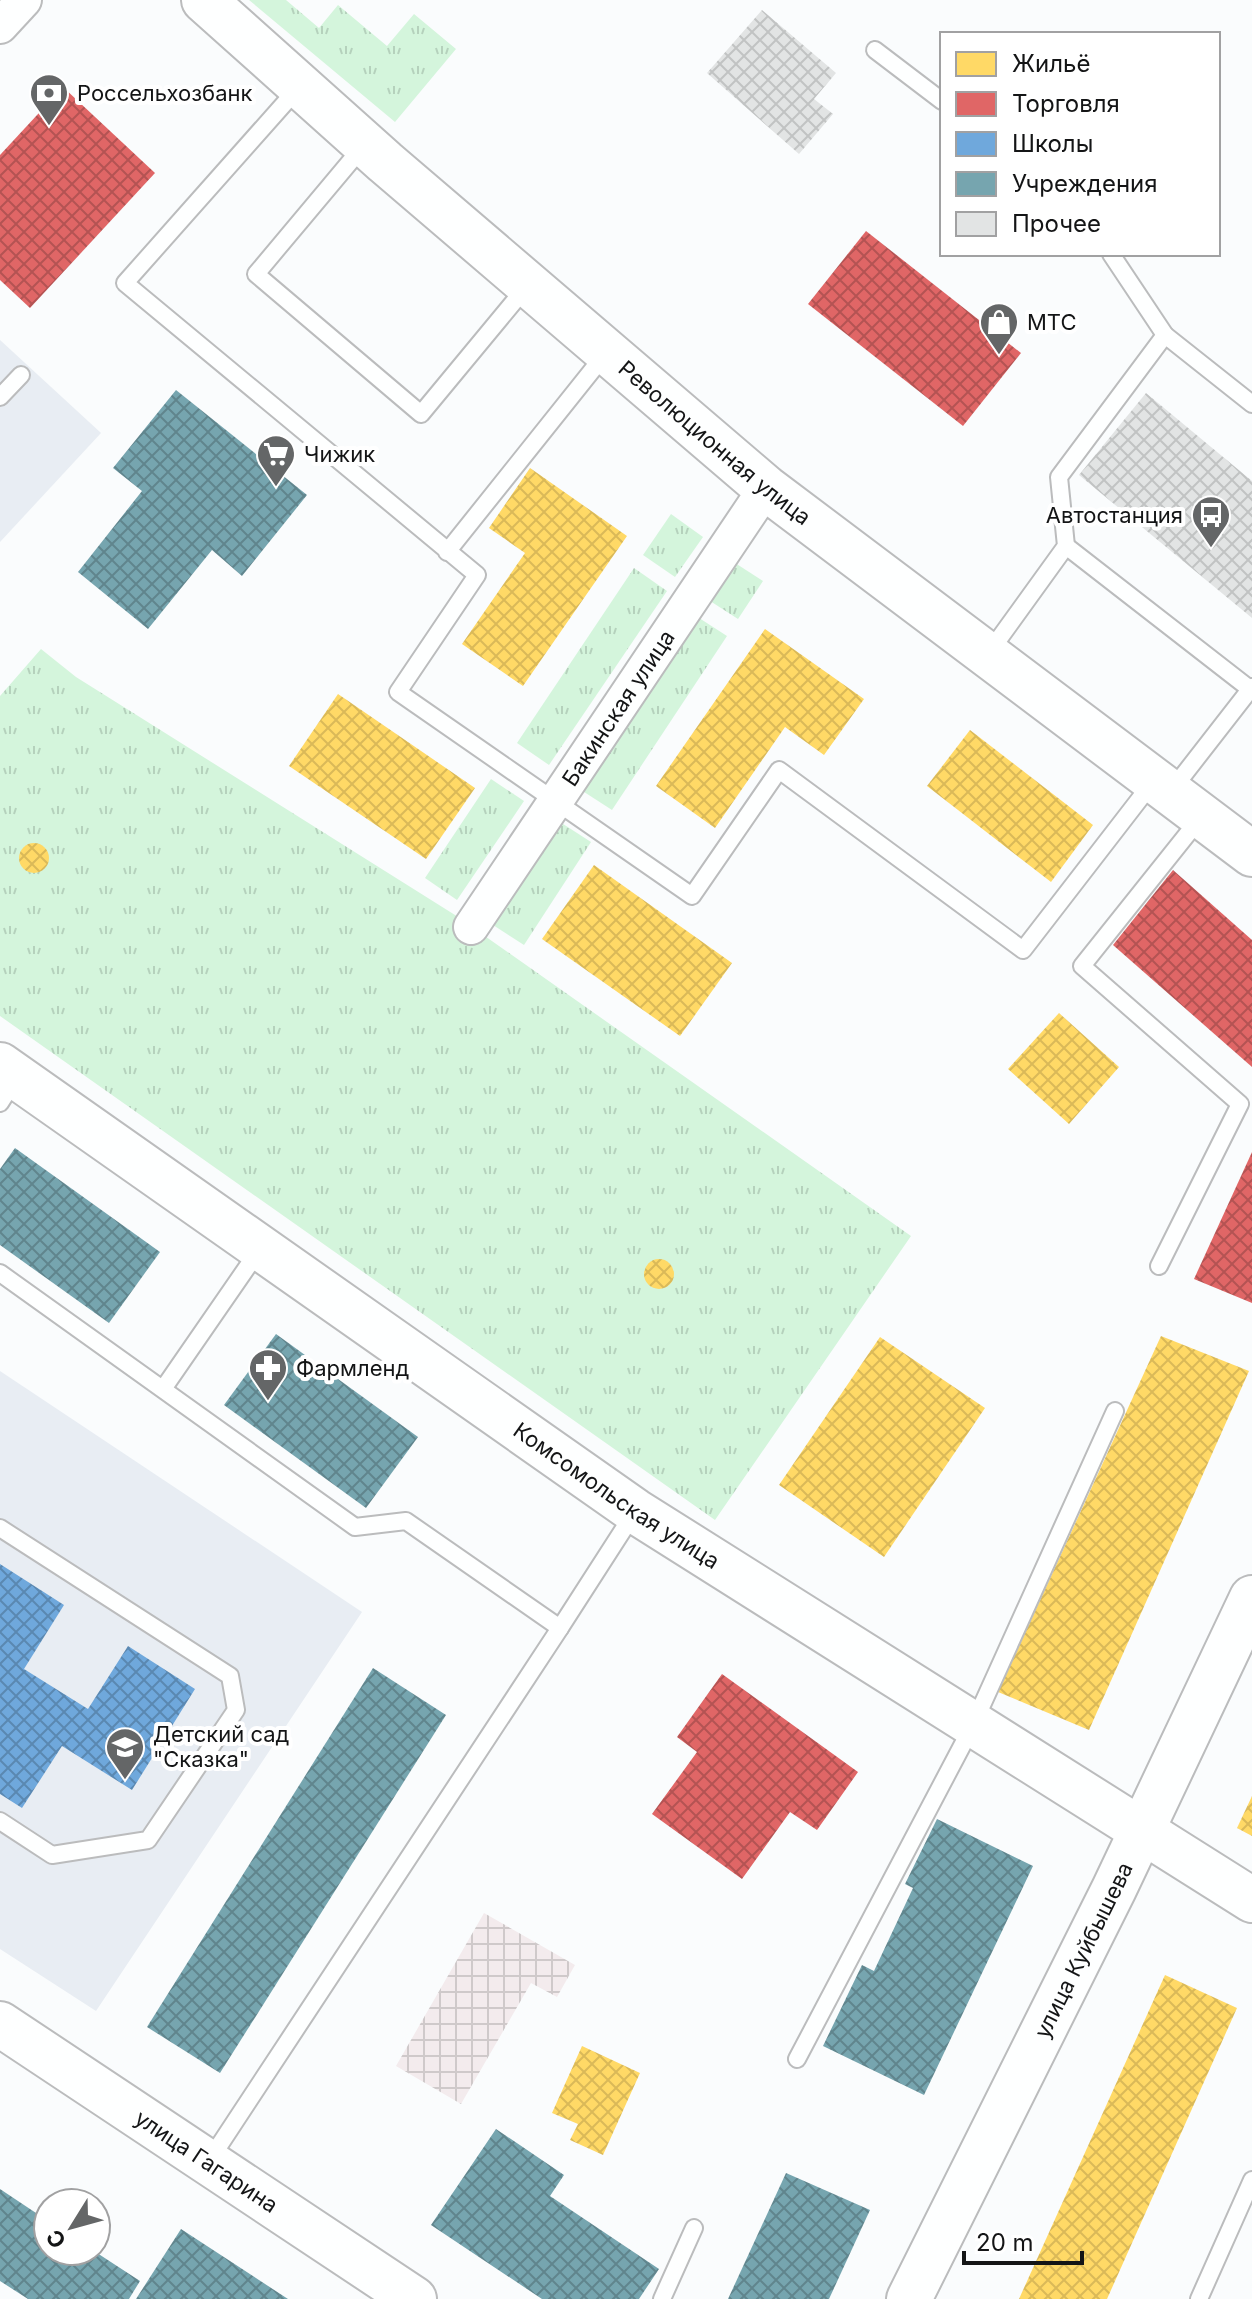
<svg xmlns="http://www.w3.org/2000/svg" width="1252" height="2299" viewBox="0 0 1252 2299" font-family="Inter,sans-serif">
  <defs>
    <pattern id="industrial-grid" width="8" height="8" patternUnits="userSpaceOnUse" patternTransform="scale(2)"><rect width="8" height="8" fill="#f3ebed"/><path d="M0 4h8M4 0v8" fill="none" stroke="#cfc9ca"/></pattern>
    <pattern id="grass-tufts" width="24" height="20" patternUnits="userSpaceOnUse" patternTransform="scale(2)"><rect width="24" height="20" fill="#d4f5dc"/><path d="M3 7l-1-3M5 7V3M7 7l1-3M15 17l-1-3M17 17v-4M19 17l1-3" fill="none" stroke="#b5d1bc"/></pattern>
    <pattern id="homes-cross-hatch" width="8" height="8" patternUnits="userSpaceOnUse" patternTransform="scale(2)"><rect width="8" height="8" fill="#ffd966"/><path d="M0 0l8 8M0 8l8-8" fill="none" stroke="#dab958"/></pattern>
    <pattern id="shops-cross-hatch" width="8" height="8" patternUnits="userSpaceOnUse" patternTransform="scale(2)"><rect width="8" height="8" fill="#e06666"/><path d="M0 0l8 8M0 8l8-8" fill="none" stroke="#b45353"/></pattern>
    <pattern id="schools-cross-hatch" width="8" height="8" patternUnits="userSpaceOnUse" patternTransform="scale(2)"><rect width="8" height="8" fill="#6fa8dc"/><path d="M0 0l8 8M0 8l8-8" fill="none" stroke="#5a88b1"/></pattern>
    <pattern id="public-cross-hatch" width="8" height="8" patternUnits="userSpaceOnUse" patternTransform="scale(2)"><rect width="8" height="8" fill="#76a5af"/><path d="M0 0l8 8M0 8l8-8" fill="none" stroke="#60858d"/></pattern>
    <pattern id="building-cross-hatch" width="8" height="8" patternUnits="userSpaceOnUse" patternTransform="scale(2)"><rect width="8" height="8" fill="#e2e4e4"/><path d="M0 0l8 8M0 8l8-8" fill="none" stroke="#c1c3c3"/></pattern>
  </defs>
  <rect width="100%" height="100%" fill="#fafcfd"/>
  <polygon fill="url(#industrial-grid)" points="484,1913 575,1965 557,1997 531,1983 461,2104 396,2066"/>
  <g fill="#e8edf3">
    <polygon points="0,340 101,433 0,542"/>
    <polygon points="0,1371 362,1612 96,2011 0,1949"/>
  </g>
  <g fill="url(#grass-tufts)">
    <polygon points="249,0 286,0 319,28 338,5 387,46 414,14 456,49 395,122"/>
    <polygon points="671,514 703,537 675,577 643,555"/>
    <polygon points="732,561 763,581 738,619 707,599"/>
    <polygon points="634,568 667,591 549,765 517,743"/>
    <polygon points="696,616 727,636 612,810 581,790"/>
    <polygon points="41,649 76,677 455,915 911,1236 715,1520 0,1016 0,696"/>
    <polygon points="491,779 524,801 457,900 425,878"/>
    <polygon points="560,822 591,842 524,945 493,925"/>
  </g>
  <g fill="url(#homes-cross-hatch)">
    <polygon points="530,468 627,536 523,686 462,644 525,553 489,528"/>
    <polygon points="765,629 864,699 824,755 785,727 715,828 656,786"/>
    <polygon points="338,694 475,788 426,859 289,766"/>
    <polygon points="970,730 1093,825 1051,882 927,786"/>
    <circle cx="34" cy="858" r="15"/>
    <polygon points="594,865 732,963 680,1036 542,939"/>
    <polygon points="1059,1013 1119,1067 1069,1124 1008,1069"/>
    <circle cx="659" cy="1274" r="15"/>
    <polygon points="1161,1336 1249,1371 1089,1730 998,1692"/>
    <polygon points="880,1337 985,1408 884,1557 779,1485"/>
    <polygon points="1252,1796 1252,1836 1237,1828"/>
    <polygon points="1165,1975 1237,2008 1107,2299 1019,2299"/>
    <polygon points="582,2046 640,2073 603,2155 570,2140 578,2124 552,2113"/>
  </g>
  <g fill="url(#shops-cross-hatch)">
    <polygon points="63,87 155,173 30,308 0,280 0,155"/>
    <polygon points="866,231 1021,353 963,426 808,304"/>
    <polygon points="1173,870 1252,940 1252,1067 1113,945"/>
    <polygon points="1252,1152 1252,1303 1194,1279"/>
    <polygon points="722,1674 858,1772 817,1830 790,1812 742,1879 652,1814 697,1752 677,1737"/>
  </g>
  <polygon fill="url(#schools-cross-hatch)" points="0,1564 64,1605 24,1669 88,1709 128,1646 195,1689 132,1790 62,1746 22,1808 0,1794"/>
  <g fill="url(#public-cross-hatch)">
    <polygon points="176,390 307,495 242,576 212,550 148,629 78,572 142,491 113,468"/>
    <polygon points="15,1148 160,1252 109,1323 0,1245 0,1169"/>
    <polygon points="276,1334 418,1437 366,1508 224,1405"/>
    <polygon points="373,1668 446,1715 220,2073 147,2027"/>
    <polygon points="937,1819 1033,1866 924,2095 823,2046 862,1965 874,1971 913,1888 905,1884"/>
    <polygon points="496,2129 564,2175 550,2196 659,2269 639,2299 542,2299 431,2225"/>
    <polygon points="786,2173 870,2210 829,2299 728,2299"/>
    <polygon points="0,2189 48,2221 48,2251 94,2251 140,2281 129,2299 28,2299 0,2281"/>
    <polygon points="181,2229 288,2299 136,2299"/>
  </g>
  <g fill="url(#building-cross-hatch)">
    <polygon points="762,10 836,73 814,99 833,114 799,154 707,73"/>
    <polygon points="1146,393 1252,481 1252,618 1079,475"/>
  </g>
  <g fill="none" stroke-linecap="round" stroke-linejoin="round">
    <g stroke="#bbbcbd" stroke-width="20">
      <g id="lane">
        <polyline points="875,50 942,101"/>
        <polyline points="299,87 125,283 477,575 398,692 692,896 779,770 1023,950 1152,783"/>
        <polyline points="365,144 256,274 421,414 527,286"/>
        <polyline points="1111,254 1165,335"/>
        <polyline points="0,397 21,375"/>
        <polyline points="1066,546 1250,689"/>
        <polyline points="447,552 606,353"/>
        <polyline points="988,654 1066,546 1059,477 1165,335 1252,404"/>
        <polyline points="1171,791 1252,687"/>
        <polyline points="0,1103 16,1078"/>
        <polyline points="1159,1266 1240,1104 1082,966 1201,817"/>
        <polyline points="0,1273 355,1527 406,1521 560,1628 634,1513"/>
        <polyline points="163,1389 259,1250"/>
        <polyline points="0,1528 230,1676 236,1710 148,1840 52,1855 0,1821"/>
        <polyline points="797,2059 973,1725 1115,1411"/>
        <polyline points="209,2161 560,1628"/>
        <polyline points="662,2299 694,2228"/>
        <polyline points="1199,2299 1252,2180"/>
      </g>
    </g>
    <g stroke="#bbbcbd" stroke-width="38">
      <g id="street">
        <polyline points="0,26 24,0"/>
        <path id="s1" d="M471 927 766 488"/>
      </g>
    </g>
    <g stroke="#bbbcbd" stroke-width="48">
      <g id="secondary">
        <path id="s2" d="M204 0 385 162 766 488 1252 854"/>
        <path id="s3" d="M0 1065 635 1511 1252 1900"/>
        <path id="s4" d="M0 2024 414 2299"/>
        <path id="s5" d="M909 2299 1114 1889 1252 1598"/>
      </g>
    </g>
    <use href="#lane" stroke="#feffff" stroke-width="16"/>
    <use href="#street" stroke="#feffff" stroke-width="34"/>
    <use href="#secondary" stroke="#feffff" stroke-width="44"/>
  </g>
  <defs>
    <g id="bank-pin" transform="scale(2)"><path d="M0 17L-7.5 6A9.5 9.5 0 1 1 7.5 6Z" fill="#646667" stroke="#fff"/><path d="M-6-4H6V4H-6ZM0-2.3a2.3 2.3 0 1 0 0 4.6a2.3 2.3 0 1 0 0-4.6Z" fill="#fff"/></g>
    <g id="shop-pin" transform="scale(2)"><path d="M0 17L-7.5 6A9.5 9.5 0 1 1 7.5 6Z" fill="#646667" stroke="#fff"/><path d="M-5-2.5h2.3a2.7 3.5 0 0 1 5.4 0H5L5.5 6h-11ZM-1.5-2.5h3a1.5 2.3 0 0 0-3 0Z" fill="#fff"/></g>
    <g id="supermarket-pin" transform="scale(2)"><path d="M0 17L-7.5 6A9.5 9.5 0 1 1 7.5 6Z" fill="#646667" stroke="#fff"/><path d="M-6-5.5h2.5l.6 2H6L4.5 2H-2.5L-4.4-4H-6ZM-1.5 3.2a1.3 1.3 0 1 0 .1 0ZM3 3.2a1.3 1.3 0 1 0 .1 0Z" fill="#fff"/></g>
    <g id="bus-pin" transform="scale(2)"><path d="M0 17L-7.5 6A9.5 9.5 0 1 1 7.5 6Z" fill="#646667" stroke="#fff"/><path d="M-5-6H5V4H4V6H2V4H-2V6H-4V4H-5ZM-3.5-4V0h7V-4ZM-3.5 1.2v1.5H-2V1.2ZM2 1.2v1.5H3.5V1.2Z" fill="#fff"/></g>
    <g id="pharmacy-pin" transform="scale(2)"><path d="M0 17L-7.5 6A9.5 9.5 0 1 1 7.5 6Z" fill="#646667" stroke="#fff"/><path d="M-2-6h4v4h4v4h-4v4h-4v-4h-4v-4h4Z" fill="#fff"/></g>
    <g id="school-pin" transform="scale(2)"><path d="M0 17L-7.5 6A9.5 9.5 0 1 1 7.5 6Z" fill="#646667" stroke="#fff"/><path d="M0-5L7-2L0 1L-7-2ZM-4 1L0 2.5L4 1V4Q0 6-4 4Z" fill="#fff"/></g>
  </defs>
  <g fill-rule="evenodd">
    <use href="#bank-pin" x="49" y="93"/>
    <use href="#shop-pin" x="999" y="322"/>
    <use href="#supermarket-pin" x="276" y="454"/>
    <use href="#bus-pin" x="1211" y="515"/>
    <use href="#pharmacy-pin" x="268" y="1368"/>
    <use href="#school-pin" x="125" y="1747"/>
  </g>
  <g text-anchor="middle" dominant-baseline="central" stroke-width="8" stroke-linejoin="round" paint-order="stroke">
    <g font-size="22" fill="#141516" stroke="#fff" text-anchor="start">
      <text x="77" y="93">Россельхозбанк</text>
      <text x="1027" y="322">МТС</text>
      <text x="304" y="454">Чижик</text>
      <text x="1183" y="515" text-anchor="end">Автостанция</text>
      <text x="296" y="1368">Фармленд</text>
      <text x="153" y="1734">Детский сад<tspan x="153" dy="25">"Сказка"</tspan></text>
    </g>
    <g font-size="22" fill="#141516" stroke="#fff">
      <text stroke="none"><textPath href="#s2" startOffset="676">Революционная улица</textPath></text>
      <text stroke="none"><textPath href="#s1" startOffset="264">Бакинская улица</textPath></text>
      <text stroke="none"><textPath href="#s3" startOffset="752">Комсомольская улица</textPath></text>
      <text stroke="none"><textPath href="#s5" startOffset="390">улица Куйбышева</textPath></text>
      <text stroke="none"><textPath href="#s4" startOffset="248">улица Гагарина</textPath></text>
    </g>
  </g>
  <rect x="940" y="32" width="280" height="224" fill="#ffffff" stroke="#a1a1a2" stroke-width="2"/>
  <rect x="956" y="52" width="40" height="24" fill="#ffd966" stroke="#a1a1a2" stroke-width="2"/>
  <text x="1012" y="72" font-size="24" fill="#141516">Жильё</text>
  <rect x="956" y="92" width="40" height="24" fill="#e06666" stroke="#a1a1a2" stroke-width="2"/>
  <text x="1012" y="112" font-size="24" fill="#141516">Торговля</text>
  <rect x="956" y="132" width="40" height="24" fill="#6fa8dc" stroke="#a1a1a2" stroke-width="2"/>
  <text x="1012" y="152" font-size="24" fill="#141516">Школы</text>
  <rect x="956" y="172" width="40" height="24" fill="#76a5af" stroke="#a1a1a2" stroke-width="2"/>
  <text x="1012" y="192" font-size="24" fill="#141516">Учреждения</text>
  <rect x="956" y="212" width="40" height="24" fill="#e2e4e4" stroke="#a1a1a2" stroke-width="2"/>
  <text x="1012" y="232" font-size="24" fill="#141516">Прочее</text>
  <g transform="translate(72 2227) rotate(233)"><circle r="38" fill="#ffffff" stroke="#a1a1a2" stroke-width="2"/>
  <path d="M0-6L14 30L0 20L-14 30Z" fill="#646667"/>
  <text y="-12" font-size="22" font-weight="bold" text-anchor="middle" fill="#141516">С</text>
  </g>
  <path d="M964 2251v12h118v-12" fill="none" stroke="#141516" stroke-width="4"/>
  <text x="976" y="2251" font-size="24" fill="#141516" stroke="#ffffff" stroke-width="6" paint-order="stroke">20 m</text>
</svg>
